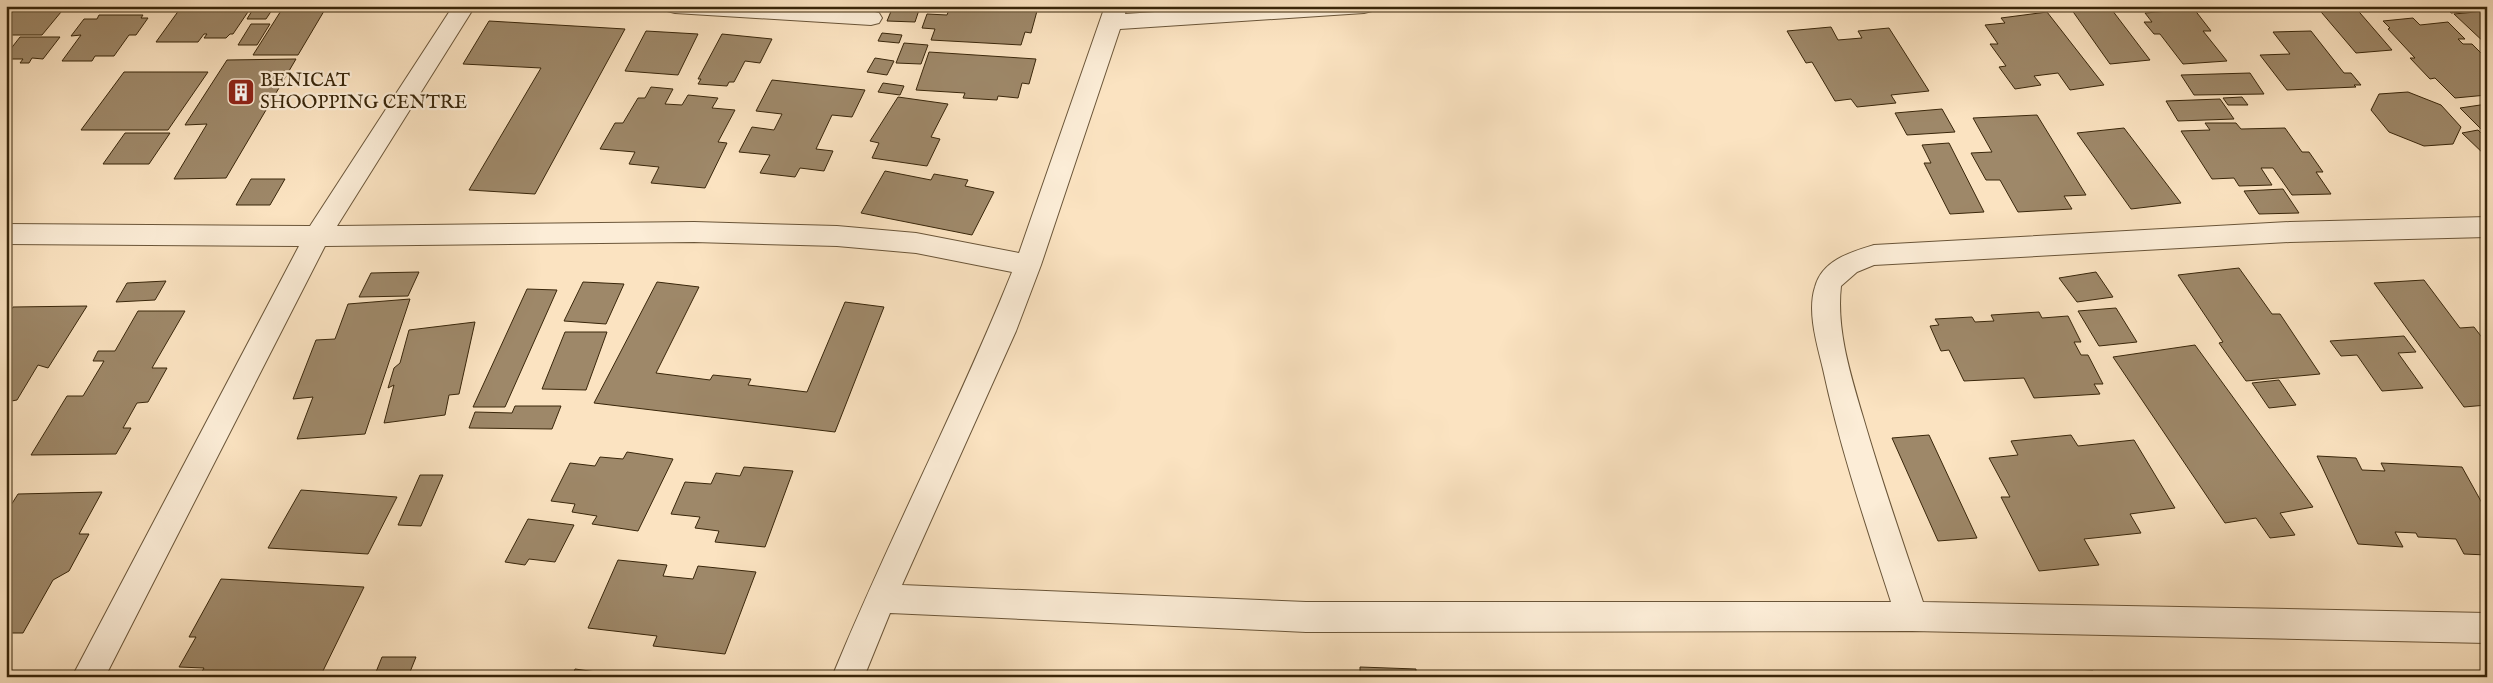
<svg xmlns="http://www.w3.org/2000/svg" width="2493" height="683" viewBox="0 0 2493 683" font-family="'IM FELL English',serif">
  <rect width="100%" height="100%" fill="#fbe3c1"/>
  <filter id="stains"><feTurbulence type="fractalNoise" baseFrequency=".004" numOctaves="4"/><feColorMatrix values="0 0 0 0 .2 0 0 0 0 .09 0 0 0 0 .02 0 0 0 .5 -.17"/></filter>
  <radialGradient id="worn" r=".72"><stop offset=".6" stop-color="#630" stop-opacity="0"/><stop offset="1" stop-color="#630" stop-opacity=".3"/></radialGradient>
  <g fill="#9e8869" stroke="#39260a">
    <polygon points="66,6 42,35 6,35 7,6"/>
    <polygon points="94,6 156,6 154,10 91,10"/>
    <polygon points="182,6 252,6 233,34 230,34 226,38 204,38 207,34 204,34 198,42 156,42"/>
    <polygon points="255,6 283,6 281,10 272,10 266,19 247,19"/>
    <polygon points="284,6 327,6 298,55 253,55"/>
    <polygon points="2069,6 2109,6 2150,60 2110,64"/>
    <polygon points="2316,6 2354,6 2392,50 2356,53"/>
    <polygon points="2444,6 2482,6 2485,10 2451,13"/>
    <polygon points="950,7 1037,11 1031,33 1025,32 1021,45 931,40 935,29 922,28 927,14 947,15"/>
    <polygon points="892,9 919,10 915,22 887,21"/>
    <polygon points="2194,9 2211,31 2203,31 2227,61 2183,64 2160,34 2154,34 2144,22 2152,22 2145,13"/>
    <polygon points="2486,11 2487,11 2487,45 2454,14"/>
    <polygon points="2047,12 2104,85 2070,90 2058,73 2034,76 2041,85 2015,89 1999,67 2006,66 1990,44 1998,44 1985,25 2005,23 2001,18"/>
    <polygon points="99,15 143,15 141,18 148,18 136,35 129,35 114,56 95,56 92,61 62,61 81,35 71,36 84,19 97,19"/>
    <polygon points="2413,18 2420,25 2448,22 2465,39 2458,39 2463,44 2472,44 2487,59 2487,95 2455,98 2435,78 2430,79 2410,58 2415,58 2388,29 2390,28 2383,21"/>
    <polygon points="489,21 625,29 535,194 469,190 541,68 463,64"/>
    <polygon points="251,24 270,24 257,45 238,45"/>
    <polygon points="1831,27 1838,40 1862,38 1858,31 1889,28 1929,91 1891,95 1896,103 1857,107 1851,99 1835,101 1812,62 1806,63 1787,31"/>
    <polygon points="646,31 698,34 678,75 625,71"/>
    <polygon points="2311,31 2344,73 2351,73 2361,85 2354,85 2356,87 2287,90 2260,55 2290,54 2273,32"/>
    <polygon points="882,33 902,35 899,43 878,41"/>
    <polygon points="722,34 772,39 760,63 745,61 734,82 729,82 727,86 698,84 701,79 698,79"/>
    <polygon points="20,37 60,37 43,59 32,58 29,63 20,63 23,59 6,59 6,55"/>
    <polygon points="904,43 928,45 921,64 896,63"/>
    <polygon points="929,52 1036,59 1029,84 1022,83 1018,98 998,96 997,100 963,98 965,93 916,90"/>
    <polygon points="875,58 894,61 887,75 867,72"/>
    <polygon points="296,59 226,178 174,179 207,124 185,125 227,60"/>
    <polygon points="124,72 208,72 168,130 81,130"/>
    <polygon points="2250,73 2264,94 2194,95 2181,75"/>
    <polygon points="772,80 865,90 852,117 832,115 816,149 833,151 824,171 800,168 795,177 760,173 770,155 739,152 752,127 774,130 782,114 756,111"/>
    <polygon points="883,83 904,86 900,95 878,92"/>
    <polygon points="651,87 673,89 665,104 682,105 688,95 718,98 712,108 735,110 718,142 727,143 705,188 651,183 659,167 629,164 635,152 600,149 615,123 623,123 638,98 645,98"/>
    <polygon points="2408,92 2441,105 2461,127 2453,144 2424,146 2389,132 2371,110 2379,94"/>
    <polygon points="898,97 948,104 931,137 940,139 927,166 872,158 879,143 870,141"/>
    <polygon points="2242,97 2248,105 2228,105 2223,98"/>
    <polygon points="2220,99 2234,119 2178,121 2166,101"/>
    <polygon points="2487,104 2487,135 2460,108"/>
    <polygon points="1942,109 1955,132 1907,135 1895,113"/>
    <polygon points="2037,115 2086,195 2064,196 2072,209 2018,212 2000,180 1986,180 1971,153 1992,152 1973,118"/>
    <polygon points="2205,123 2236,123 2241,129 2285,128 2302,152 2309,152 2323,172 2316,172 2331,194 2292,195 2273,168 2261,168 2272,185 2239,186 2234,178 2212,179 2181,131 2210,130"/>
    <polygon points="2124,128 2181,203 2131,209 2077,133"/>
    <polygon points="2478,130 2487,139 2487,157 2462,133"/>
    <polygon points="125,133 170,133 149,164 103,164"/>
    <polygon points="1949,143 1984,212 1950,214 1924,163 1931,163 1922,145"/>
    <polygon points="885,171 931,180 934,174 968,180 965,186 994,192 972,235 861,213"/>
    <polygon points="251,179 285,179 270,205 236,205"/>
    <polygon points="2283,189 2299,213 2259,214 2244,191"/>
    <polygon points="2239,268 2272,314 2280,314 2320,374 2246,381 2219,343 2223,342 2178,275"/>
    <polygon points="419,272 408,296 359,297 371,273"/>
    <polygon points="2096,272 2113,297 2077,302 2059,278"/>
    <polygon points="2424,280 2460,328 2474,327 2487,344 2487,405 2464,407 2374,283"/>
    <polygon points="166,281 155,300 116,302 127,283"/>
    <polygon points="583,282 624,284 606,324 564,321"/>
    <polygon points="657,282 699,287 656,373 710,380 713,375 751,379 748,385 807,392 845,302 884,307 835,432 594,403"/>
    <polygon points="527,289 557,290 505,407 473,407"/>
    <polygon points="410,299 365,434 297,439 313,397 293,399 316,340 335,339 348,304"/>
    <polygon points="87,306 48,368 38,365 17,400 6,402 6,312 10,312 13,307"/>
    <polygon points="2116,308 2137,342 2099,346 2078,311"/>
    <polygon points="138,311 185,311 152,368 167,368 148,402 137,403 123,428 131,428 116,454 31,455 67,396 83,396 104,361 93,361 98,351 115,351"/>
    <polygon points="2039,312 2042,318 2068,316 2081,342 2074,342 2081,355 2088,355 2103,384 2094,384 2100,394 2034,398 2024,378 1964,381 1949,350 1941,351 1930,326 1939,325 1935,319 1972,317 1975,322 1994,321 1991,315"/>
    <polygon points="475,322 459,394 449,395 445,415 384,423 394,385 388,388 394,368 400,363 409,330"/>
    <polygon points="565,332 607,332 586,390 542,389"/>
    <polygon points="2404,336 2416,352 2398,353 2423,388 2382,391 2357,355 2341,356 2330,341"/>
    <polygon points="2195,345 2313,507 2280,513 2295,535 2270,538 2256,518 2225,523 2113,357"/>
    <polygon points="2279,380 2296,405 2269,408 2252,383"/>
    <polygon points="515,406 561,406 552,429 469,428 475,412 512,413"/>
    <polygon points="1929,435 1977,538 1938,541 1892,438"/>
    <polygon points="2071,435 2078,446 2134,440 2175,508 2130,514 2141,533 2084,539 2099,565 2039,571 2001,497 2010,497 1989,458 2018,455 2011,441"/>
    <polygon points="627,452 673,459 638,531 592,524 597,516 572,512 575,504 551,501 570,463 595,466 600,457 623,459"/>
    <polygon points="2317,456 2356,458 2362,470 2385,471 2381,463 2462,467 2487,512 2487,555 2464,554 2456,539 2418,537 2416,533 2395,532 2403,547 2358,544"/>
    <polygon points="744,467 793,471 765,547 715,542 719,531 695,528 700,517 671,514 685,482 711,484 716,473 740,476"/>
    <polygon points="420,475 443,475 421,526 398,525"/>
    <polygon points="301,490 397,497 368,554 268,548"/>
    <polygon points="102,492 79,534 89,534 69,571 53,580 23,633 6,633 6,513 18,494"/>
    <polygon points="528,519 574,525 555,562 529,559 525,565 505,562"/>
    <polygon points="618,560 667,565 663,576 693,579 698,566 756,572 725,654 653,646 657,636 588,628"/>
    <polygon points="221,579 364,587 320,677 199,677 204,668 179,667 196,637 189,637"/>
    <polygon points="382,657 416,657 408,677 374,677"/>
    <polygon points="1360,667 1416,669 1416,677 1360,677"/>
    <polygon points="575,669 632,677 572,677"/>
    <polygon points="2093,671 2095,677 2040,677 2039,674"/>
  </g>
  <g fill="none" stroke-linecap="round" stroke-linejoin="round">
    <g stroke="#6a5538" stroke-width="2">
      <g id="street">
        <path d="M453 6H475L337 226 694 222 837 226 916 233 1019 253 1105 6H1127L1125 14 1244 6H1375L1372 11 1364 13 1120 29 1041 265 1016 331 902 585 1306 602H1891C1866 525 1840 448 1823 369 1817 344 1807 312 1815 287 1822 260 1851 252 1874 245L2290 222 2487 217V237L2290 242 1874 265 1857 272 1841 286C1836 330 1851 376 1863 417 1881 479 1902 540 1923 602L2487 613V643L1912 631 1306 632 890 613 864 677H832C888 540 957 409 1012 272L916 253 837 246 694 242 325 246 105 677H72L299 246 6 244V224L310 226Z"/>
        <polygon points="664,6 800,6 871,11 879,13 882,18 879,23 871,25 675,13 667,11"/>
      </g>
    </g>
    <use href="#street" fill="#fcedd7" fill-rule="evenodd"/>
  </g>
  <defs>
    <g id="building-square" transform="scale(1.4375)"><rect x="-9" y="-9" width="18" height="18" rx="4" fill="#8f2418" stroke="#fcedd7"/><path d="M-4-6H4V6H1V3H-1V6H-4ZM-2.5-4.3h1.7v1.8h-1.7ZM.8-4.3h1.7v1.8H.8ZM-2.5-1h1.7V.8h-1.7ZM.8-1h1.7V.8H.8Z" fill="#fff"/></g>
  </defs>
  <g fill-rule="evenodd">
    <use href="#building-square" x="241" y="92"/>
  </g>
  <g text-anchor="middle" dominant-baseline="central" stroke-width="4.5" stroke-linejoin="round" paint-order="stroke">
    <g font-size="19" fill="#39260a" stroke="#fcedd7" text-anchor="start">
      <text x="260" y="81">BENICAT<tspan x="260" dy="22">SHOOPPING CENTRE</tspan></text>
    </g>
  </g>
  <rect width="2493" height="683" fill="none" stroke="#fbe3c1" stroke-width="25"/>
  <rect x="8" y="8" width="2478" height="668" fill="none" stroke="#39260a" stroke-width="2.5"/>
  <rect x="12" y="12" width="2468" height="658" fill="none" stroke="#39260a"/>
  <rect width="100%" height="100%" filter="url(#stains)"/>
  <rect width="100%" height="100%" fill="url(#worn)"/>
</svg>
